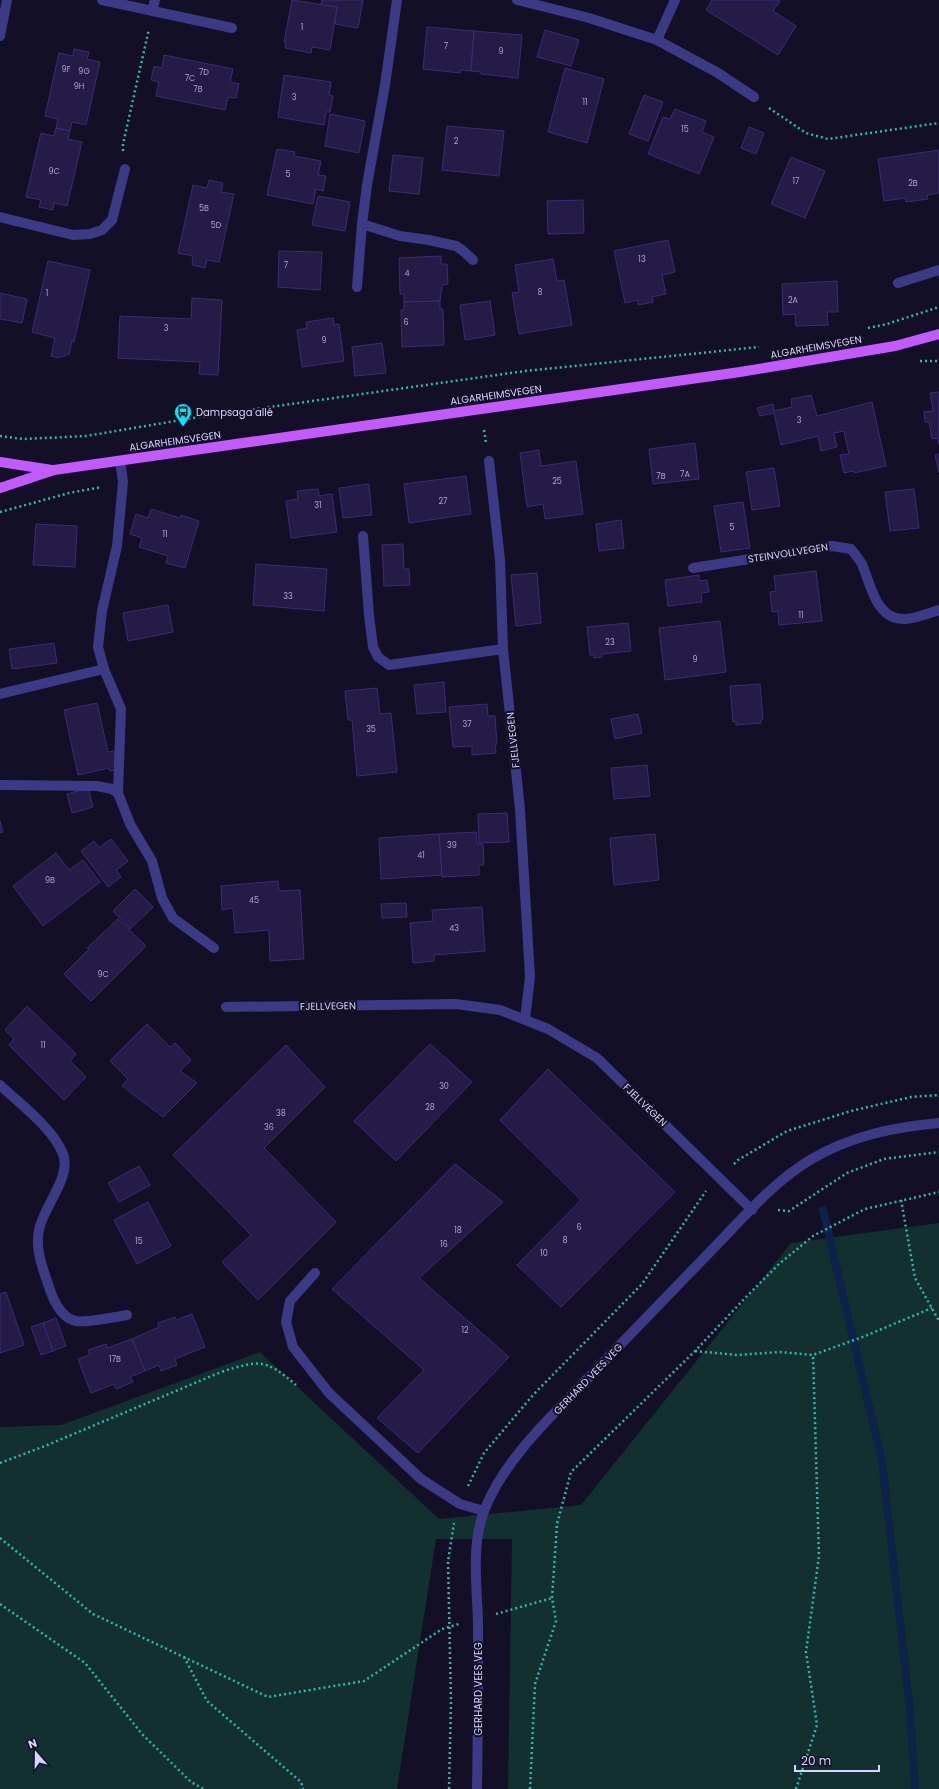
<svg xmlns="http://www.w3.org/2000/svg" width="939" height="1789" viewBox="0 0 939 1789" font-family="Poppins,sans-serif">
  <rect width="100%" height="100%" fill="#130f26"/>
  <polygon fill="#12302f" points="939,1223 939,1789 508,1789 512,1539 436,1539 397,1789 0,1789 0,1427 61,1425 260,1352 439,1519 581,1505 791,1243"/>
  <g fill="none" stroke-linecap="round" stroke-linejoin="round">
    <polyline stroke="#0c2248" stroke-width="8" points="823,1210 882,1461 910,1710 915,1789"/>
  </g>
  <g fill="#241b47" stroke="#3b2d73">
    <polygon points="292,0 337,7 330,50 312,47 311,53 285,48 286,42 284,42"/>
    <polygon points="322,0 363,0 358,28 335,24 337,7 321,5"/>
    <polygon points="712,0 779,0 780,1 773,11 796,26 778,55 706,10"/>
    <polygon points="427,27 474,31 471,71 461,70 460,73 423,69"/>
    <polygon points="545,30 579,40 571,66 537,57"/>
    <polygon points="474,31 522,35 518,78 481,74 481,72 471,71"/>
    <polygon points="74,49 89,52 87,59 100,62 86,125 72,122 70,131 56,128 58,119 45,116 59,53 73,56"/>
    <polygon points="164,55 233,69 230,82 239,84 236,98 228,97 225,110 156,96 159,82 151,80 154,66 162,68"/>
    <polygon points="565,68 604,79 587,143 548,132"/>
    <polygon points="284,75 331,82 329,95 333,96 330,112 326,112 324,125 278,117"/>
    <polygon points="644,95 663,102 648,141 629,134"/>
    <polygon points="675,109 706,121 702,132 714,137 699,174 648,154 663,117 670,119"/>
    <polygon points="330,114 365,121 359,153 325,146"/>
    <polygon points="447,126 504,131 499,176 442,170"/>
    <polygon points="749,127 764,133 756,154 741,148"/>
    <polygon points="56,128 70,131 68,139 82,142 67,206 54,203 53,210 39,207 41,200 26,197 41,133 54,136"/>
    <polygon points="277,149 295,152 294,156 321,161 318,175 326,176 323,191 316,189 313,204 267,195"/>
    <polygon points="939,150 939,193 927,195 928,199 906,202 905,198 884,201 878,159"/>
    <polygon points="393,155 423,158 419,194 389,191"/>
    <polygon points="791,157 825,171 805,218 771,204"/>
    <polygon points="209,180 223,183 221,192 234,194 219,262 207,260 205,268 192,265 193,256 178,253 193,185 207,188"/>
    <polygon points="318,196 350,202 345,231 312,225"/>
    <polygon points="583,200 584,233 548,234 547,201"/>
    <polygon points="668,240 675,272 662,275 666,294 652,297 653,302 638,305 638,300 625,303 614,251"/>
    <polygon points="279,251 322,252 320,290 278,287"/>
    <polygon points="441,256 441,264 447,264 448,284 442,285 440,301 404,302 404,294 400,294 399,258"/>
    <polygon points="553,259 557,281 564,280 572,325 519,334 512,293 519,292 515,265"/>
    <polygon points="48,261 90,270 74,342 72,341 69,354 58,358 51,356 55,338 32,332"/>
    <polygon points="837,281 838,312 827,312 828,325 796,326 795,314 783,315 782,284"/>
    <polygon points="0,293 27,299 22,323 0,319"/>
    <polygon points="192,298 222,300 218,375 199,374 200,362 118,358 120,316 191,319"/>
    <polygon points="440,301 440,309 443,309 444,345 402,347 401,310 404,310 404,302"/>
    <polygon points="490,301 495,335 465,340 460,305"/>
    <polygon points="333,318 334,325 339,324 344,361 302,367 297,330 307,328 306,322"/>
    <polygon points="382,343 386,373 355,376 352,347"/>
    <polygon points="939,392 939,444 938,438 932,439 929,422 925,422 924,412 933,411 930,393"/>
    <polygon points="811,395 817,416 872,402 886,466 854,473 853,471 844,473 840,455 849,454 844,431 834,433 837,447 821,451 818,436 781,445 774,413 760,416 757,408 773,404 774,411 792,407 791,399"/>
    <polygon points="695,443 699,479 653,484 649,449"/>
    <polygon points="539,450 541,466 576,461 583,514 545,519 543,504 527,507 520,453"/>
    <polygon points="939,454 939,473 935,455"/>
    <polygon points="774,468 780,506 752,510 746,472"/>
    <polygon points="466,476 471,514 409,523 404,484"/>
    <polygon points="369,484 372,515 343,518 339,488"/>
    <polygon points="318,489 319,496 332,494 337,532 291,538 286,501 298,499 297,491"/>
    <polygon points="914,489 919,528 890,531 885,492"/>
    <polygon points="743,502 750,548 721,552 714,506"/>
    <polygon points="151,509 180,518 181,515 199,521 185,568 166,563 168,556 139,547 142,538 130,534 136,514 148,518"/>
    <polygon points="621,520 624,548 599,551 596,524"/>
    <polygon points="36,524 77,526 75,567 33,565"/>
    <polygon points="403,544 404,569 409,569 410,585 384,586 382,545"/>
    <polygon points="256,564 327,569 324,611 253,605"/>
    <polygon points="816,571 822,621 779,625 778,611 772,612 770,592 776,591 774,576"/>
    <polygon points="537,573 541,623 516,626 511,575"/>
    <polygon points="699,575 699,581 707,580 709,592 701,593 702,602 668,606 665,580"/>
    <polygon points="168,605 173,632 128,641 123,613"/>
    <polygon points="720,621 726,672 665,680 659,628"/>
    <polygon points="628,623 631,651 602,654 602,657 594,658 594,655 590,655 587,627"/>
    <polygon points="54,643 57,663 12,669 9,649"/>
    <polygon points="444,682 446,712 417,714 414,685"/>
    <polygon points="760,684 763,719 761,720 761,723 736,725 736,721 733,722 730,686"/>
    <polygon points="377,688 380,714 391,713 397,772 357,776 352,720 348,720 345,691"/>
    <polygon points="97,703 108,752 114,751 118,769 110,771 109,768 78,775 64,710"/>
    <polygon points="487,704 488,716 495,716 497,744 495,744 496,753 472,755 472,746 453,747 449,707"/>
    <polygon points="638,714 642,733 615,739 611,719"/>
    <polygon points="647,765 650,796 614,799 611,768"/>
    <polygon points="88,788 93,807 72,813 67,794"/>
    <polygon points="507,813 509,842 479,843 478,814"/>
    <polygon points="0,821 3,832 0,833"/>
    <polygon points="476,832 477,844 483,844 484,865 479,865 479,875 442,877 439,834"/>
    <polygon points="439,834 442,875 381,879 379,838"/>
    <polygon points="655,834 659,880 614,885 610,838"/>
    <polygon points="111,839 128,861 116,870 121,877 108,887 81,851 94,841 99,848"/>
    <polygon points="56,853 69,870 83,860 100,882 43,926 13,886"/>
    <polygon points="278,881 279,891 300,890 304,959 270,961 269,930 235,933 233,908 222,910 221,886"/>
    <polygon points="135,889 153,907 130,929 113,911"/>
    <polygon points="406,903 407,917 382,918 381,904"/>
    <polygon points="482,907 485,951 434,955 434,961 413,963 410,923 433,921 432,910"/>
    <polygon points="118,919 146,946 91,1001 64,974 89,949 87,948"/>
    <polygon points="27,1006 76,1054 70,1061 86,1077 64,1100 9,1045 14,1039 5,1030"/>
    <polygon points="147,1024 170,1047 175,1043 191,1060 180,1071 197,1083 163,1117 122,1086 128,1079 110,1061"/>
    <polygon points="430,1044 472,1082 396,1161 354,1121"/>
    <polygon points="286,1045 325,1087 264,1148 336,1222 258,1300 222,1262 251,1235 173,1155"/>
    <polygon points="548,1069 675,1192 561,1307 517,1265 581,1200 500,1120"/>
    <polygon points="455,1164 503,1202 419,1278 509,1357 418,1453 377,1418 424,1370 332,1289"/>
    <polygon points="139,1166 150,1185 119,1202 108,1183"/>
    <polygon points="148,1202 171,1246 137,1264 114,1220"/>
    <polygon points="6,1292 24,1345 0,1353 0,1294"/>
    <polygon points="192,1314 205,1347 175,1359 177,1365 161,1371 159,1365 145,1371 132,1339 159,1327 158,1323 175,1317 176,1320"/>
    <polygon points="56,1318 66,1346 53,1351 43,1323"/>
    <polygon points="43,1323 53,1351 41,1355 31,1327"/>
    <polygon points="132,1339 145,1371 130,1377 133,1382 116,1389 114,1384 91,1393 78,1359 90,1355 88,1350 106,1344 107,1348"/>
  </g>
  <g fill="none" stroke-linecap="round" stroke-linejoin="round">
    <g stroke="#2fb8b0" stroke-width="2.5" stroke-dasharray="2 3" stroke-linecap="butt">
      <polyline points="769,108 806,133 828,139 939,123"/>
      <polyline points="123,151 123,144 149,29"/>
      <polyline points="868,328 887,324 939,307"/>
      <polyline points="920,361 939,361"/>
      <polyline points="484,430 486,443"/>
      <polyline points="0,436 23,439 86,436 199,417 525,371 759,347"/>
      <polyline points="0,512 69,493 102,487"/>
      <polyline points="734,1164 738,1160 787,1131 851,1111 911,1097 939,1095"/>
      <polyline points="901,1200 915,1278 939,1321"/>
      <polyline points="778,1210 789,1211 847,1173 884,1159 939,1152"/>
      <polyline points="695,1351 737,1355 780,1352 813,1355 865,1336 932,1308"/>
      <path d="M0 1463 45 1446 221 1372C259 1360 265 1358 296 1385"/>
      <polyline points="468,1486 484,1453 533,1395 642,1284 706,1191"/>
      <polyline points="0,1538 93,1614 268,1697 364,1681 442,1629 459,1624"/>
      <polyline points="0,1604 85,1663 142,1734 191,1782 204,1789"/>
      <polyline points="496,1614 552,1598"/>
      <polyline points="184,1657 207,1701 301,1782 303,1789"/>
      <polyline points="449,1789 451,1702 448,1561 454,1523"/>
      <polyline points="530,1789 535,1684 556,1621 552,1598 557,1524 571,1472 695,1351 747,1296 779,1264 813,1236 865,1209 939,1192"/>
      <polyline points="796,1789 817,1725 806,1652 819,1556 813,1355"/>
    </g>
    <g stroke="#3d3a85" stroke-width="10">
      <polyline points="102,0 232,28"/>
      <polyline points="152,11 155,0"/>
      <polyline points="0,217 73,235 90,234 102,230 112,220 125,169"/>
      <polyline points="362,224 400,236 429,240 456,246 462,250 473,260"/>
      <polyline points="898,283 939,270"/>
      <polyline points="357,287 362,224 367,185 385,85 397,0"/>
      <polyline points="120,461 123,482 117,546 102,611 98,647 104,669 121,709 118,793 130,824 152,861 162,898 173,918 214,948"/>
      <polyline points="363,536 369,615 373,647 378,657 389,665 503,649"/>
      <polyline points="0,694 104,669"/>
      <polyline points="0,785 97,786 112,789 118,793"/>
      <polyline points="315,1273 290,1301 286,1322 293,1347 329,1393 421,1479 460,1504 484,1511"/>
    </g>
    <g stroke="#3d3a85" stroke-width="10">
      <polyline points="517,0 589,18 657,40 718,73 754,97"/>
      <polyline points="0,36 7,0"/>
      <polyline points="657,40 675,0"/>
      <polyline points="489,461 500,560 503,649 520,809 530,977 525,1019"/>
      <path d="M693 568 832 546 851 549C855 554 859 559 862 564 871 585 876 621 906 619 917 618 929 613 939 610"/>
      <polyline points="226,1007 456,1004 500,1010 548,1029 597,1058 752,1210"/>
      <path d="M0 1085C20 1104 53 1128 63 1154 72 1177 43 1207 39 1230 35 1249 42 1266 48 1284 52 1297 60 1318 76 1321 83 1323 117 1317 127 1315"/>
      <path d="M477 1789C478 1733 478 1678 478 1622 477 1586 471 1546 484 1511 505 1458 551 1417 589 1377 628 1337 666 1297 705 1257 738 1224 770 1184 810 1160 850 1136 894 1127 939 1123"/>
    </g>
    <g stroke="#c25bff" stroke-width="10">
      <polyline points="0,462 52,470"/>
      <polyline points="0,488 54,470 740,372 895,346 939,334"/>
    </g>
  </g>
  <defs>
    <g id="bus-pin" transform="scale(0.9)"><path d="M0 17L-7.5 6A9.5 9.5 0 1 1 7.5 6Z" fill="#00e5ff" stroke="#130f26"/><path d="M-5-6H5V4H4V6H2V4H-2V6H-4V4H-5ZM-3.5-4V0h7V-4ZM-3.5 1.2v1.5H-2V1.2ZM2 1.2v1.5H3.5V1.2Z" fill="#111"/></g>
  </defs>
  <g fill-rule="evenodd">
    <use href="#bus-pin" x="183" y="412"/>
  </g>
  <g text-anchor="middle" dominant-baseline="central" stroke-width="4" stroke-linejoin="round" paint-order="stroke">
    <g font-size="8" fill="#aca6d1">
      <text x="302" y="27">1</text>
      <text x="446" y="46">7</text>
      <text x="501" y="51">9</text>
      <text x="66" y="69">9F</text>
      <text x="84" y="71">9G</text>
      <text x="204" y="72">7D</text>
      <text x="190" y="78">7C</text>
      <text x="79" y="86">9H</text>
      <text x="198" y="89">7B</text>
      <text x="294" y="97">3</text>
      <text x="585" y="102">11</text>
      <text x="685" y="129">15</text>
      <text x="456" y="141">2</text>
      <text x="54" y="171">9C</text>
      <text x="288" y="174">5</text>
      <text x="796" y="181">17</text>
      <text x="913" y="183">2B</text>
      <text x="204" y="208">5B</text>
      <text x="216" y="225">5D</text>
      <text x="642" y="259">13</text>
      <text x="286" y="265">7</text>
      <text x="407" y="273">4</text>
      <text x="540" y="292">8</text>
      <text x="47" y="293">1</text>
      <text x="793" y="300">2A</text>
      <text x="406" y="322">6</text>
      <text x="166" y="328">3</text>
      <text x="324" y="340">9</text>
      <text x="799" y="420">3</text>
      <text x="685" y="474">7A</text>
      <text x="661" y="476">7B</text>
      <text x="557" y="481">25</text>
      <text x="443" y="501">27</text>
      <text x="318" y="505">31</text>
      <text x="732" y="527">5</text>
      <text x="165" y="534">11</text>
      <text x="288" y="596">33</text>
      <text x="801" y="615">11</text>
      <text x="610" y="642">23</text>
      <text x="695" y="659">9</text>
      <text x="467" y="724">37</text>
      <text x="371" y="729">35</text>
      <text x="452" y="845">39</text>
      <text x="421" y="855">41</text>
      <text x="50" y="880">9B</text>
      <text x="254" y="900">45</text>
      <text x="454" y="928">43</text>
      <text x="103" y="974">9C</text>
      <text x="43" y="1045">11</text>
      <text x="444" y="1086">30</text>
      <text x="430" y="1107">28</text>
      <text x="281" y="1113">38</text>
      <text x="269" y="1127">36</text>
      <text x="579" y="1227">6</text>
      <text x="458" y="1230">18</text>
      <text x="565" y="1240">8</text>
      <text x="139" y="1241">15</text>
      <text x="444" y="1244">16</text>
      <text x="544" y="1253">10</text>
      <text x="465" y="1330">12</text>
      <text x="115" y="1359">17B</text>
    </g>
    <g font-size="10" fill="#d9d4ff" stroke="#130f26">
      <text transform="translate(816 347) rotate(-10)">ALGARHEIMSVEGEN</text>
      <text transform="translate(496 395) rotate(-8)">ALGARHEIMSVEGEN</text>
      <text transform="translate(175 441) rotate(-8)">ALGARHEIMSVEGEN</text>
      <text transform="translate(788 553) rotate(-9)">STEINVOLLVEGEN</text>
      <text transform="translate(513 740) rotate(-96)">FJELLVEGEN</text>
      <text transform="translate(328 1006) rotate(-1)">FJELLVEGEN</text>
      <text transform="translate(645 1105) rotate(44)">FJELLVEGEN</text>
      <text transform="translate(588 1379) rotate(-46)">GERHARD VEES VEG</text>
      <text transform="translate(478 1689) rotate(-90)">GERHARD VEES VEG</text>
    </g>
    <g font-size="10" fill="#d9d4ff" stroke="#130f26" text-anchor="start">
      <text x="196" y="412">Dampsaga allé</text>
    </g>
  </g>
  <g transform="translate(36 1753) rotate(340)" stroke="#130f26" stroke-width="3" paint-order="stroke">
  <path d="M0-3L7 15L0 10L-7 15Z" fill="#d9d4ff"/>
  <text y="-6" font-size="11" font-weight="bold" text-anchor="middle" fill="#d9d4ff">N</text>
  </g>
  <path d="M795 1765v6h84v-6" fill="none" stroke="#d9d4ff" stroke-width="2"/>
  <text x="801" y="1765" font-size="12" fill="#d9d4ff" stroke="#130f26" stroke-width="3" paint-order="stroke">20 m</text>
</svg>
